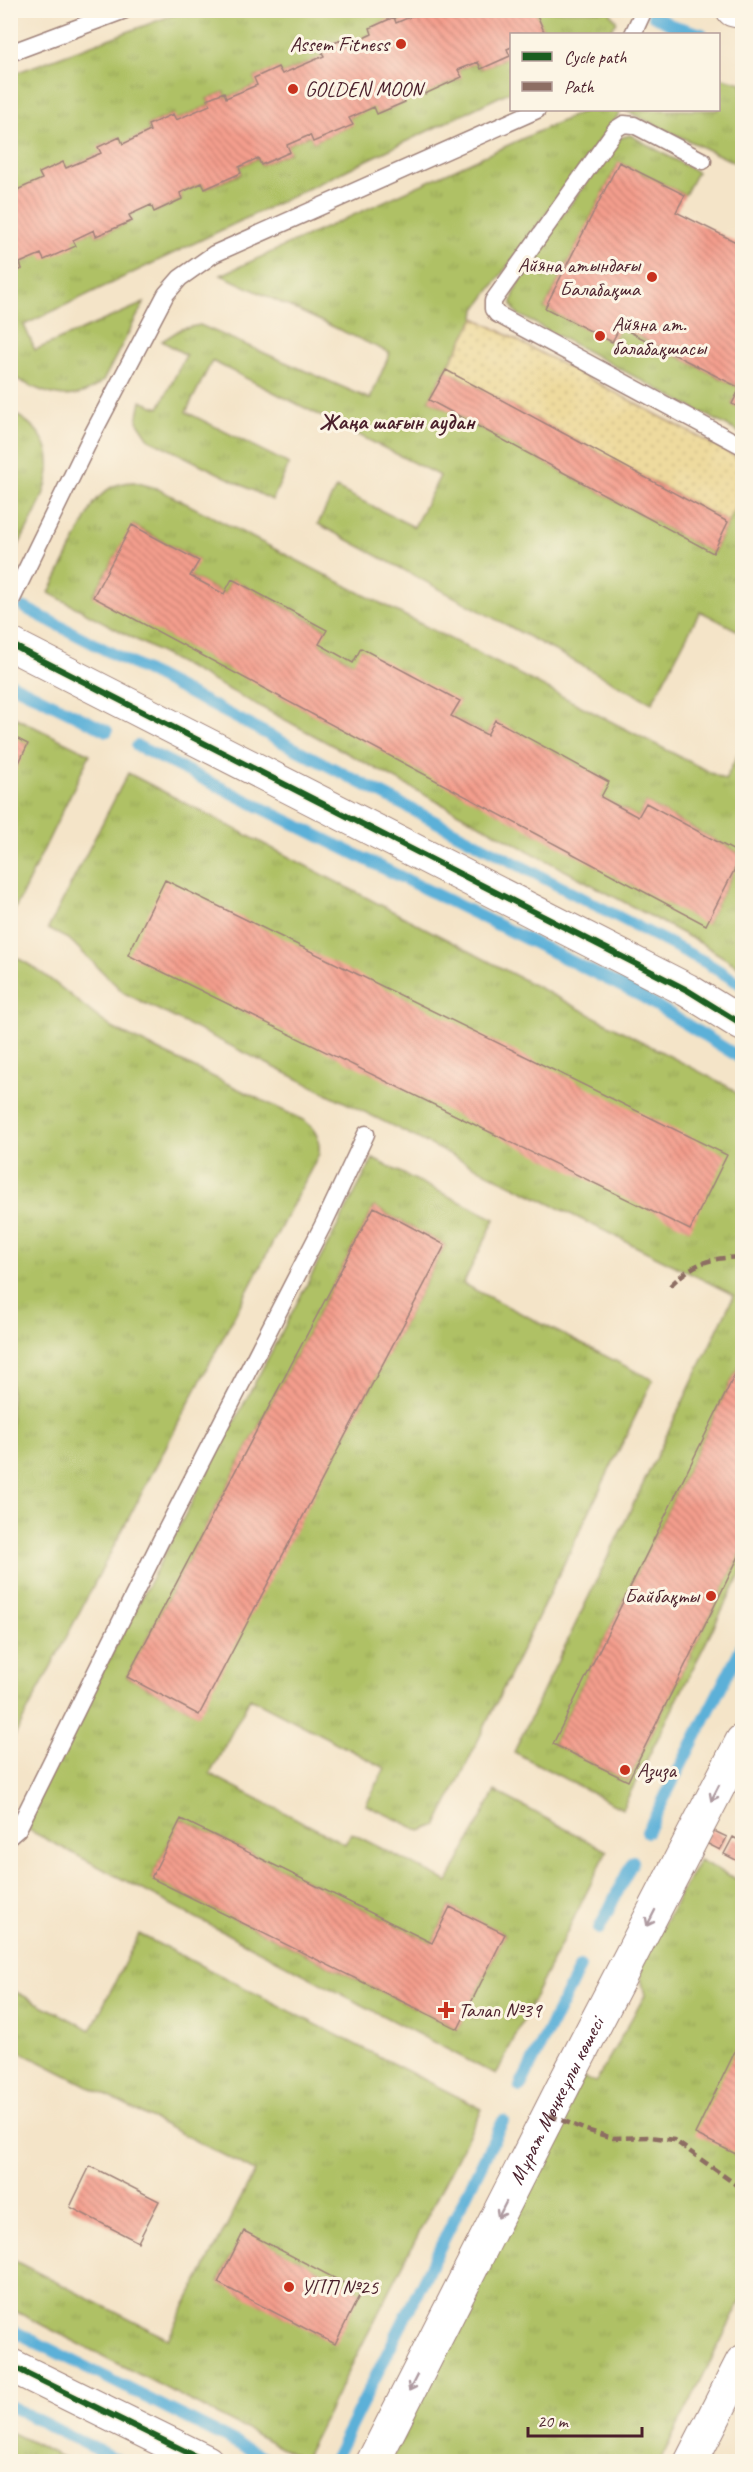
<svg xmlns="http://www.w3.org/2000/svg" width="753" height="2472" viewBox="0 0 753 2472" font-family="Caveat,sans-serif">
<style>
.grass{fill:url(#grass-tufts);stroke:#7c7048;stroke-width:1.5;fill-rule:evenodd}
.sand{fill:url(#sand-dots);stroke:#9c7c64;stroke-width:1.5}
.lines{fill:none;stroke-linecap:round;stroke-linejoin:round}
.stream{stroke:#5cb0d8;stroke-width:12}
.building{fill:url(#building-back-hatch)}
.service-casing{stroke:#9f827a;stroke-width:19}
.minor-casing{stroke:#9f827a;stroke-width:35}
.tertiary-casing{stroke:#9f827a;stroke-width:35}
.secondary-casing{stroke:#9f827a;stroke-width:35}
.service{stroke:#fff;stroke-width:16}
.minor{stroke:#fff;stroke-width:33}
.tertiary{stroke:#fff;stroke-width:33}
.secondary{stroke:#fff;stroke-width:33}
.quiet{stroke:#8d6e63;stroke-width:4.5;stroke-dasharray:9 4.5;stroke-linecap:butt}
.cycleway-casing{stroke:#fcf5e5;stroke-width:10}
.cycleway{stroke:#1b5e20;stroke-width:6}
.oneway{stroke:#ae9aa0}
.poi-dot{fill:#c8321e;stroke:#fcf5e5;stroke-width:2}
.labels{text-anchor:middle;stroke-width:6;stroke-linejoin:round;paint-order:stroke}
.poi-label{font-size:21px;fill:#4a1f2b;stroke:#fcf5e5;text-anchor:start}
.street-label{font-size:21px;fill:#4a1f2b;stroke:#fcf5e5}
.neighbourhood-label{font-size:22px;font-weight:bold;fill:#4a1f2b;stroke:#fcf5e5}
</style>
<defs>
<pattern id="grass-tufts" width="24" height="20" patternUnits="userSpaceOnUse" patternTransform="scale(1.5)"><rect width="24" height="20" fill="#afc165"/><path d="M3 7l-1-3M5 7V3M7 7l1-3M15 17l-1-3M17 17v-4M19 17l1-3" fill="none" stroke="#98a558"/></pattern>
<pattern id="sand-dots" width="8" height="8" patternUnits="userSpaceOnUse" patternTransform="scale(1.5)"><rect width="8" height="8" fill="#eeda9e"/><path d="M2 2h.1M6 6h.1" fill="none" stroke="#cebb88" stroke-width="1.8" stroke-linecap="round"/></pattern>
<pattern id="building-back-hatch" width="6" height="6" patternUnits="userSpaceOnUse" patternTransform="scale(1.5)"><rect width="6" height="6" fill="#f49e8d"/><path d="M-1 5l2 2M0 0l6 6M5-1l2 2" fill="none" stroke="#c88073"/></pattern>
</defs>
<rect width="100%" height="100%" fill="#fcf5e5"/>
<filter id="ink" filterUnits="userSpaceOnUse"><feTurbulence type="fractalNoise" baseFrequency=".0167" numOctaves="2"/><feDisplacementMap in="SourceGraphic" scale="12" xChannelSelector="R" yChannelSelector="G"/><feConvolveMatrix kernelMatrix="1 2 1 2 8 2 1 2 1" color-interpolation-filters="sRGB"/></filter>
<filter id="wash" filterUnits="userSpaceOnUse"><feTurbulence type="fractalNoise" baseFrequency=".008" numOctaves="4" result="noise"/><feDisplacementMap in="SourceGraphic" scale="24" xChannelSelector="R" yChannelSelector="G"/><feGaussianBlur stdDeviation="1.35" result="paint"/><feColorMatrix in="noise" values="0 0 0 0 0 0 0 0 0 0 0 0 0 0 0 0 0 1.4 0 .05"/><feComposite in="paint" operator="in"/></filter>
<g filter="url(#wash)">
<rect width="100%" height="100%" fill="#f4e4c8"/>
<path class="grass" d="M184 11H426L396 23 393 18 370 28 372 34 344 47 341 40 321 50 324 56 282 74 278 68 254 78 257 85 226 98 224 92 207 99 210 105 176 120 173 114 148 125 150 131 123 144 119 137 99 147 101 153 66 168 63 163 40 173 42 179 11 193 10 75Z
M535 11H609L617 22 608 34H545Z
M511 47V91L24 325 35 350 144 303 103 381C71 408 44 393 11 376L10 274 22 269 20 263 94 230 97 236 132 221 129 215 151 205 155 212 182 199 180 193 202 183 205 189 241 174 239 167 258 158 261 165 290 152 287 145 310 135 313 142 352 125 349 118 374 107 378 114 405 102 402 95 422 87 425 93 461 78 458 70 478 62 481 69 510 56 507 49Z
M719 77 742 83V166L624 110H718Z
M586 110H622L476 309 475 318 429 400 713 553 742 493V633L700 611 652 703 318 524 336 488 414 527 440 476 212 361 186 412 289 464 272 500 149 439 137 421 141 401 159 408 186 355 162 341 181 329 200 325 370 399 390 353 221 275Z
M630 135 697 172 685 195 619 162 545 308 612 342 620 327 740 388 732 404 742 409V434L519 315C516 312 513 309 512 304 511 277 600 166 620 138Z
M11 412C83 448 36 509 11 560Z
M134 482 156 488 725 780 742 746V855L646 803 638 817 601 797 608 781 495 721 487 735 451 716 459 701 353 663 319 644 326 629 232 579 224 594 190 576 198 560 133 525 93 596 706 924 742 856V969L704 945 49 593 94 503C107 488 114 483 134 482Z
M10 715 90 754 13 913 10 911Z
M128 773 731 1088 742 1100V1228L739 1235 742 1236V1360L553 1744 628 1781 742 1550V1571L622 1809 514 1752 734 1295 124 993 70 940 48 929Z
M11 955C50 973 78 1005 114 1029L305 1121C317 1131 320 1139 319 1154L11 1743Z
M373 1159 495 1219 463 1284 653 1380 437 1825 421 1831 366 1805 385 1768 250 1698 210 1774 345 1844 351 1833 448 1882 495 1791 607 1851 496 2075 21 1826ZM374 1207 445 1245 198 1714 127 1677ZM181 1819 432 1943 450 1907 505 1934 458 2029 151 1878Z
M699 1860 742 1882V2299L660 2461 390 2462 583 2077 595 2083 645 1995 639 1970Z
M139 1934 482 2109 304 2459 11 2309V2259L168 2339 255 2171 11 2047 10 1989 91 2030ZM244 2232 361 2292 334 2343 218 2282Z
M10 2432H11L70 2461H11Z"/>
<path class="sand" d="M475 318 742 460V493L728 522 446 370Z"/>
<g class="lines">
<path class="stream" d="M653 15 671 25 702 34
M25 608 705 962 742 985
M10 683 107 731
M137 746 641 996 742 1059
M647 1832 742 1646
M599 1929 633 1861
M520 2087 580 1967
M10 2329 274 2462
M10 2406 122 2462
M333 2462 503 2121
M739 2462 742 2455"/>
</g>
<g id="blocks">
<path class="building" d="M426 10H535L545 34H512V47L507 49 510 56 481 69 478 62 458 70 462 77 425 94 422 87 402 95 405 102 377 114 374 107 349 118 353 125 313 142 310 135 287 145 290 152 261 165 258 158 239 167 241 173 205 189 202 183 180 193 182 199 154 212 151 205 129 215 132 221 96 236 94 230 73 240 76 246 44 260 41 254 20 263 22 269 10 274V193L42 179 39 173 63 162 66 168 101 153 98 147 120 137 123 144 150 131 148 125 173 114 176 120 210 105 207 99 224 92 226 98 257 85 254 78 278 67 282 74 324 56 320 49 341 40 344 47 372 34 370 28 394 17 396 23Z
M619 162 685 195 676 212 742 245V409L732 404 740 388 620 327 612 342 545 308Z
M446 370 728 522 713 553 429 400Z
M132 525 199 561 190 576 224 594 232 579 327 630 319 644 353 663 361 648 460 701 451 716 487 735 495 720 609 782 601 797 638 817 646 803 742 855 706 925 93 597Z
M10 735 28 744 12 777 10 776Z
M165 880 727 1155 690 1230 128 955Z
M374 1207 445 1245 199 1715 127 1677Z
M742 1360V1550L628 1781 553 1744Z
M181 1819 432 1943 450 1907 505 1934 458 2029 151 1878Z
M710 1829 727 1837 720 1850 704 1842Z
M733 1837 742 1842V1863L724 1854Z
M742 2037V2157L695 2134Z
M90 2166 159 2201 138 2242 70 2207Z
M244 2231 361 2292 335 2344 218 2283Z"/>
</g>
</g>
<g filter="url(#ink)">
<use href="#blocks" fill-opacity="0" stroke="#9f827a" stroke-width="1.5"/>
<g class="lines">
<g class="service-casing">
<path id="service" d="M633 34 644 10
M10 53 125 10
M703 161 634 125 624 124 616 129 493 301V309L497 314 742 446
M10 603 91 437 166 294 180 278 214 254 537 110
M10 1836 18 1829 161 1540 324 1223 366 1134"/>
</g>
<g class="minor-casing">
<path id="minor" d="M10 2365 207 2462"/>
</g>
<g class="tertiary-casing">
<path id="tertiary" d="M733 10 742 12
M10 644 687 990 742 1024"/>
</g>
<g class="secondary-casing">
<g id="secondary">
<path id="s1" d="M373 2462 571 2071 742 1741"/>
<path d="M691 2462 742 2362"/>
</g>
</g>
<use href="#service" class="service"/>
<use href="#minor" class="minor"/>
<use href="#tertiary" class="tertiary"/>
<use href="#secondary" class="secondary"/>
<path class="quiet" d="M670 1286C694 1262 709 1258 742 1257
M549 2115 586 2130 613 2138 650 2137 674 2140 742 2189"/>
<g class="cycleway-casing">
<path id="cycleway" d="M10 644 687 990 742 1024
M10 2365 207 2462"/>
</g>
<use href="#cycleway" class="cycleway"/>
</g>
<defs><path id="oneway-shaft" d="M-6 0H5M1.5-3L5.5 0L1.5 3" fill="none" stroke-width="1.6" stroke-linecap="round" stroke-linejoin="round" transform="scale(1.5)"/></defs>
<g class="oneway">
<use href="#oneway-shaft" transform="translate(715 1793) rotate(117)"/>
<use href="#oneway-shaft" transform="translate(651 1918) rotate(117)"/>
<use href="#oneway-shaft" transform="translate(502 2210) rotate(117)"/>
<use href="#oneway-shaft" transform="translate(413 2383) rotate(117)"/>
</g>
</g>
<g class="poi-dot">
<circle cx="401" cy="44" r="6"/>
<circle cx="293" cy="89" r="6"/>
<circle cx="652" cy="277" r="6"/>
<circle cx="600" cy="336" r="6"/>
<circle cx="711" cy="1596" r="6"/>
<circle cx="625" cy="1770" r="6"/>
<path d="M443 2001h6v6h6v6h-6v6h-6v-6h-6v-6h6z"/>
<circle cx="289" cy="2287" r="6"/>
</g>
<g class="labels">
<g class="poi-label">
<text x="389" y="51" text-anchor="end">Assem Fitness</text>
<text x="305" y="96">GOLDEN MOON</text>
<text x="640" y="272" text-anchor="end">Айяна атындағы<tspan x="640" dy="24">Балабақша</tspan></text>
<text x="612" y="331">Айяна ат.<tspan x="612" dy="24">балабақшасы</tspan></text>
<text x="699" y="1603" text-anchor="end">Байбақты</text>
<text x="637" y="1777">Азиза</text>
<text x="458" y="2017">Талап №39</text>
<text x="301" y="2294">УПП №25</text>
</g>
<g class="street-label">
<text dy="7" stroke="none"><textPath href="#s1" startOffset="405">Мұрат Мөңкеұлы көшесі</textPath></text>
</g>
<g class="neighbourhood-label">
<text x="397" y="429">Жаңа шағын аудан</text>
</g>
</g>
<rect width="753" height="2472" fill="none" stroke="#fcf5e5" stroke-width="36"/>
<rect x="510" y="33" width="210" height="78" fill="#fcf5e5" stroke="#b59f9b" stroke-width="1.5"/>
<rect x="522" y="52" width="30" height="9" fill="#1b5e20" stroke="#b59f9b" stroke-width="1.5"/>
<text x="564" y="63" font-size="18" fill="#4a1f2b">Cycle path</text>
<rect x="522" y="82" width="30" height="9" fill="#8d6e63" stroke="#b59f9b" stroke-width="1.5"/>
<text x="564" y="93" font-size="18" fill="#4a1f2b">Path</text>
<path d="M528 2427v9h114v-9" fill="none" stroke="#4a1f2b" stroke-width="3"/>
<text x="537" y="2427" font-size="18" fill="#4a1f2b" stroke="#fcf5e5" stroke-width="4.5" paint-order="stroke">20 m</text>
</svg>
